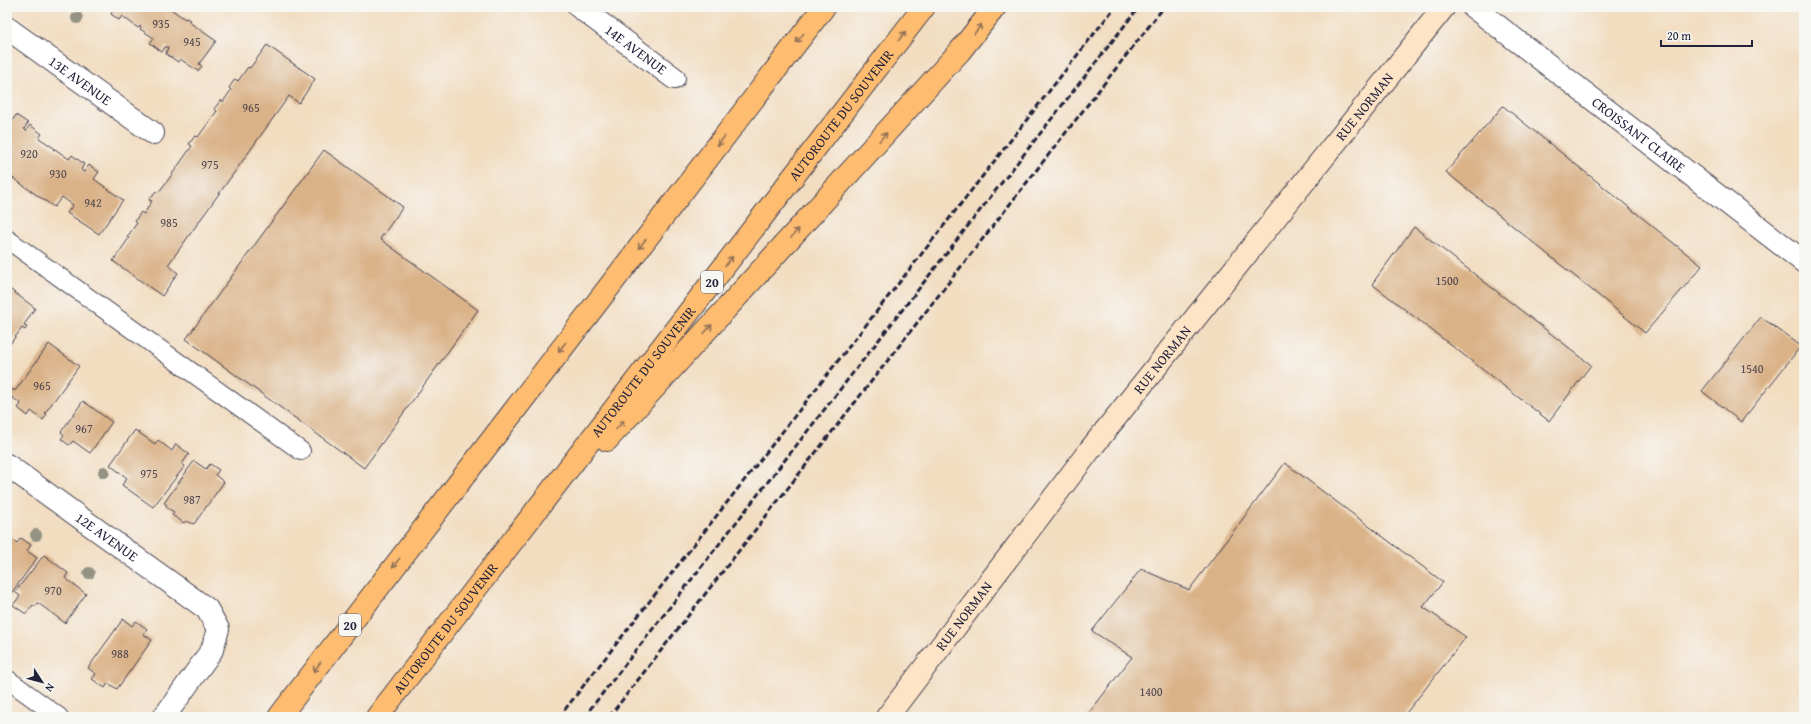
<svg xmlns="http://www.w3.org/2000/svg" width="1811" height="724" viewBox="0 0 1811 724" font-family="'Gentium Book Plus',serif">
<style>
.building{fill:#dab288}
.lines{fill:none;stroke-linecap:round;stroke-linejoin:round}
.lane-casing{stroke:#413e4f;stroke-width:20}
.street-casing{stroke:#413e4f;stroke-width:24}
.secondary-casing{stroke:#413e4f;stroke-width:24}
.highway-casing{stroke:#413e4f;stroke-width:24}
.lane{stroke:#fff;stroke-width:18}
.street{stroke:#fff;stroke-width:22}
.secondary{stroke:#fee4c6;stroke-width:22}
.highway{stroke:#fdbc70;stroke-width:22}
.rail{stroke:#22223b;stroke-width:3;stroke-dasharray:6 3;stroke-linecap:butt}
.tree{fill:#939283}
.oneway{stroke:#906f56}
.labels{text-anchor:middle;stroke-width:3;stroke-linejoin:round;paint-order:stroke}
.number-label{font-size:12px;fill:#50464e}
.shield{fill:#f6f6f2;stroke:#626272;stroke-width:1}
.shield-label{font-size:13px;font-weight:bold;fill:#22223b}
.street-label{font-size:14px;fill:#22223b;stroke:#f6f6f2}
</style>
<rect width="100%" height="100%" fill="#f6f6f2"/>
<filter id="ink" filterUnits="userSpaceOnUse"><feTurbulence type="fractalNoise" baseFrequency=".025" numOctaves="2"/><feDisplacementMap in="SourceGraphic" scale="8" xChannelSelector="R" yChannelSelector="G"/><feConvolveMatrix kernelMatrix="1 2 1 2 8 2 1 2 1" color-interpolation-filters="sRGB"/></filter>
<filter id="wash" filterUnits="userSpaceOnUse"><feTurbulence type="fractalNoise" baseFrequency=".012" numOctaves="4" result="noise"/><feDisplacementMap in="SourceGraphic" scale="16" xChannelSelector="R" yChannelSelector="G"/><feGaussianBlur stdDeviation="0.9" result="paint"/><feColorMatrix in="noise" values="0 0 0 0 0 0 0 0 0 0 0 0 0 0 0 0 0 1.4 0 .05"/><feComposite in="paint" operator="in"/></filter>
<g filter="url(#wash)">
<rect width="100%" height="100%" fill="#f2ddc1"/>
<g id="blocks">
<path class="building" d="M112 7H168L185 19 186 18 190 20 189 22 216 41 199 64 202 66 198 71 180 59 178 62 166 54 168 47H165L162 52 150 43 154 38 140 29 141 27 140 26 138 28 122 16 119 20 111 14 113 10Z
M267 45 315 79 299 103 289 96 168 265 178 273 162 296 113 261 129 238 127 237 137 223 135 221 141 212 144 214 152 201 149 200 156 191 158 193 168 180 192 146 189 144 195 136 198 137 217 111 214 109 221 100 223 102 231 90 229 88 235 79 238 81 248 67 250 68Z
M1503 106 1702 266 1645 333 1446 172Z
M16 115 28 123 24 129 26 131 30 125 42 134 39 138 54 148 53 150 55 149 69 159 72 155 84 164 81 170 84 172 89 165 99 172 94 179 123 200 99 234 67 213 73 205 62 197 54 207 7 174V117L12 121Z
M324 150 403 207 380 239 478 310 364 468 186 339Z
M1414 227 1591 365 1549 421 1372 284Z
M7 287 35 308 24 325 27 327 25 330 22 328 7 348Z
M1761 317 1801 346 1741 422 1702 391Z
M49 344 79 366 45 413 47 414 43 420 31 411 28 416 18 408 21 404 9 395 13 389 15 391Z
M83 401 112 422 90 453 73 441 69 445 61 439 64 435 61 432Z
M135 430 155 444 158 440 172 451 176 444 189 454 182 464 185 466 153 507 122 485 127 478 110 465Z
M194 461 206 469 210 464 219 470 215 475 224 482 194 524 186 521 184 523 172 515 174 512 166 507 167 505 164 503Z
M1285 463 1443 582 1423 607 1466 637 1403 717H1086L1132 657 1092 631 1141 569 1189 590Z
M9 537 17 543 21 538 31 545 27 551 37 558 7 599V540Z
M44 555 68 573 65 578 86 594 65 623 38 603 35 607 33 605 26 614 13 605 20 596 15 592Z
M123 619 132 626 136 621 147 629 143 634 152 640 117 689 108 683 105 688 92 679 96 674 88 668Z"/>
</g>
</g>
<g filter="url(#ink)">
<use href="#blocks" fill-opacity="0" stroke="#413e4f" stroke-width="1"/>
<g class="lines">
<g class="lane-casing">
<path id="lane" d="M7 239 301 451
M7 679 59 717"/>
</g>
<g class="street-casing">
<g id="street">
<path id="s1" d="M579 7 674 78"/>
<path id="s2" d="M1473 7 1804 262"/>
<path id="s3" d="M7 28 153 133"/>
<path id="s4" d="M7 465 207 609 218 629 212 650 164 717"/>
</g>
</g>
<g class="secondary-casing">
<g id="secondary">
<path id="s5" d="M887 717 1089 451 1444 7"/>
</g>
</g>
<g class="highway-casing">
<g id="highway">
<path d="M607 440 960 51 995 7"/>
<path d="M279 717 824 7"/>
<path id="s6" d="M377 717 924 7"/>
</g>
</g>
<use href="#lane" class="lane"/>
<use href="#street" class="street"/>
<use href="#secondary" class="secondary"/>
<use href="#highway" class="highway"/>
<path class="rail" d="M559 717 1115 7
M584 717 1139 7
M609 717 1164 7"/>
</g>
<g class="tree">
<circle cx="77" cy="18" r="6"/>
<circle cx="104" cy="472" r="6"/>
<circle cx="36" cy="535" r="6"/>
<circle cx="89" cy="573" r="6"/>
</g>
<defs><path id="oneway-shaft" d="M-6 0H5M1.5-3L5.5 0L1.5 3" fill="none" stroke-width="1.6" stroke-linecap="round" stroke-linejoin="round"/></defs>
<g class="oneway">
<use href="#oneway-shaft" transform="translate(978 29) rotate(-52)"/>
<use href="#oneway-shaft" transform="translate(902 36) rotate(-52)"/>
<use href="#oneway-shaft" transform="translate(800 38) rotate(128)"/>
<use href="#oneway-shaft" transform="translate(883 137) rotate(-48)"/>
<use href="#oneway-shaft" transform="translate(721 141) rotate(128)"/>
<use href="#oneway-shaft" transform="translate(795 233) rotate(-48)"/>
<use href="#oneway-shaft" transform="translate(642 244) rotate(128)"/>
<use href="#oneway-shaft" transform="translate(729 261) rotate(-52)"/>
<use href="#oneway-shaft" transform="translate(708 329) rotate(-48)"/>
<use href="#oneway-shaft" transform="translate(562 347) rotate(128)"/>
<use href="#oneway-shaft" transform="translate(620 425) rotate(-48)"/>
<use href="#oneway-shaft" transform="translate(396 563) rotate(127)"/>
<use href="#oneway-shaft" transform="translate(317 667) rotate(127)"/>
</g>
</g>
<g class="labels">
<g class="number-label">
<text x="161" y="28">935</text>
<text x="192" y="46">945</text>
<text x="251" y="112">965</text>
<text x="29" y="158">920</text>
<text x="210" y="169">975</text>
<text x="58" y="178">930</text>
<text x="93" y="207">942</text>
<text x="169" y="227">985</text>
<text x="1447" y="285">1500</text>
<text x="1752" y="373">1540</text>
<text x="42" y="390">965</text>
<text x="84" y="433">967</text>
<text x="149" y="478">975</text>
<text x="192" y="504">987</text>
<text x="53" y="595">970</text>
<text x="120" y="658">988</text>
<text x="1151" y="696">1400</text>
</g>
<g class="shield">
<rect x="701" y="271" width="22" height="22" rx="3"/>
<rect x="339" y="614" width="22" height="22" rx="3"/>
</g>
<g class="shield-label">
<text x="712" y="287">20</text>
<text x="350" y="630">20</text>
</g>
<g class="street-label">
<text dy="5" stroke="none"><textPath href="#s1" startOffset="71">14E AVENUE</textPath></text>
<text dy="5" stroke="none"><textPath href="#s3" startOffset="90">13E AVENUE</textPath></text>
<text dy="5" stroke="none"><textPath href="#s5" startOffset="775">RUE NORMAN</textPath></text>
<text dy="5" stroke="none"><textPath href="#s6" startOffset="760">AUTOROUTE DU SOUVENIR</textPath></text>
<text dy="5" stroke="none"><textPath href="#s2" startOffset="209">CROISSANT CLAIRE</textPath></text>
<text dy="5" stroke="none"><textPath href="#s5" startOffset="451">RUE NORMAN</textPath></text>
<text dy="5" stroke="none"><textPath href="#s6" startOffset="436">AUTOROUTE DU SOUVENIR</textPath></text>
<text dy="5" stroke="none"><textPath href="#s4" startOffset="123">12E AVENUE</textPath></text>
<text dy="5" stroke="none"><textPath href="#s5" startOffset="127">RUE NORMAN</textPath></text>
<text dy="5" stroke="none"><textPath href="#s6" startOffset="112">AUTOROUTE DU SOUVENIR</textPath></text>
</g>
</g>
<rect width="1811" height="724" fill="none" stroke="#f6f6f2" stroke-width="24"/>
<g transform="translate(42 682) rotate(126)" stroke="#f6f6f2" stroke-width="3" paint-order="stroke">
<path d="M0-3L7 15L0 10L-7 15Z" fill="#22223b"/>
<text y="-6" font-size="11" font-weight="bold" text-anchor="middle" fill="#22223b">N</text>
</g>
<path d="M1661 40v6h91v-6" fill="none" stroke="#22223b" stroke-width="2"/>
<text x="1667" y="40" font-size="12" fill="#22223b" stroke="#f6f6f2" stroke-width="3" paint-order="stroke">20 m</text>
</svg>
